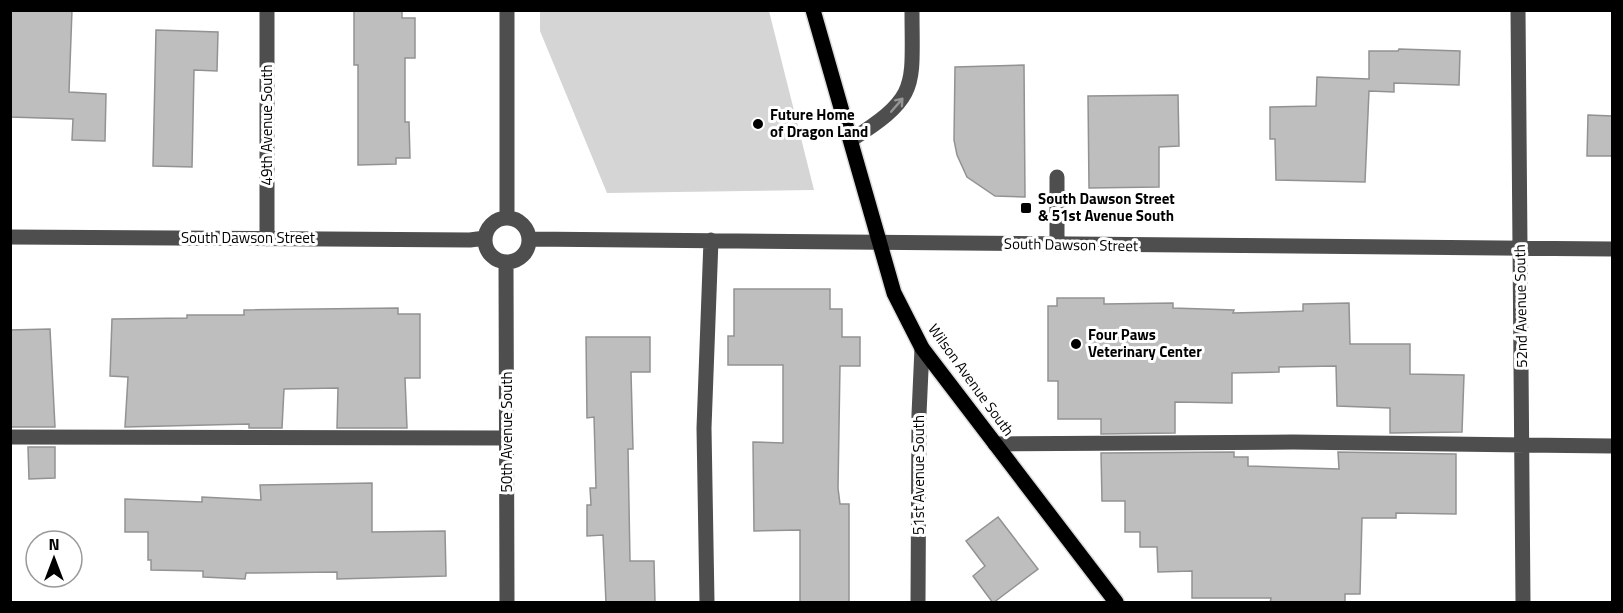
<svg xmlns="http://www.w3.org/2000/svg" width="1623" height="613" viewBox="0 0 1623 613" font-family="'Titillium Web',sans-serif">
<style>
.green{fill:#d5d5d5}
.building{fill:#bebebe;stroke:#929292;stroke-width:1.5}
.lines{fill:none;stroke-linecap:round;stroke-linejoin:round}
.major-casing{stroke:#dbdbdb;stroke-width:18}
.minor{stroke:#4e4e4e;stroke-width:15}
.major{stroke:#000;stroke-width:15}
.oneway{stroke:#959595}
.poi-dot{fill:#000;stroke:#fff;stroke-width:2}
.labels{text-anchor:middle;stroke-width:6;stroke-linejoin:round;paint-order:stroke}
.poi-label{font-size:15px;font-weight:bold;fill:#000;stroke:#fff;text-anchor:start}
.street-label{font-size:15px;fill:#000;stroke:#fff}
</style>
<rect width="100%" height="100%" fill="#fff"/>
<path class="green" d="M540 11H769L814 190 607 193 540 31Z"/>
<path class="building" d="M10 10H72L69 92 106 94 105 141 72 140 73 119 10 117Z
M354 10H402V18H415V58H405V122H409L410 158H396V164L358 165V65H354Z
M156 30 218 32 217 71 194 70 192 167 153 166Z
M1399 49 1460 51 1459 85 1394 83V92L1369 91 1365 182 1276 180 1275 139H1270V107L1316 106 1317 77 1369 79V51H1398Z
M1024 65 1025 197 995 196 967 177 957 155 954 140 955 67Z
M1178 95 1179 146 1159 147V187L1089 188 1088 96Z
M1588 115 1612 116V156H1587Z
M734 289H830V309H842V337H860V366H840L838 488 840 504H849V603H800V530L754 531 753 442 783 443V365H728V336H734Z
M1057 298H1104V304L1173 303V308L1234 310 1233 313 1303 311V304L1349 303 1350 344H1410V374L1464 375 1462 432 1390 433V408L1337 406 1336 366 1279 367V372L1232 373V403L1175 402V433L1101 434V419H1058V381H1048V306H1057Z
M398 308V314H420V378H405L407 428H337L338 388 284 389 282 428H249V424L125 427 128 377 110 376 112 319 187 318V315H244V310Z
M50 329 55 427H10V330Z
M586 337H650V372H631L633 449H628L630 561H654L655 603H606L603 535 587 536V505H591L590 488H596L594 417 587 418Z
M28 447H55V478L29 479Z
M1234 452V457H1248V466L1339 469 1338 452 1456 454V514L1396 513V518H1362L1360 594H1345V603H1270L1271 598H1192V571L1158 572 1157 547H1140V532H1125V501H1102L1101 453Z
M372 483V532L445 531 446 576 337 579V572L246 573 245 579 203 577V571L151 570V560H148V532H125V499L202 502V497L261 500 260 485Z
M998 517 1038 569 993 603 973 576 985 566 966 541Z"/>
<g class="lines">
<g class="major-casing">
<path id="major" d="M813 10 894 293 922 348 1116 602"/>
</g>
<path class="minor" d="M267 10V239
M1518 10 1523 602
M851 140C920 96 912 88 912 10
M1057 177V245
M507 217V10
M485 240a22 22 0 1 1 44 0a22 22 0 1 1-44 0Z
M10 237 470 240 485 238
M529 239 1612 249
M506 262 507 602
M10 437 506 438
M995 444 1293 442 1612 446
M707 602 704 428 711 240
M918 602 919 414 922 348"/>
<use href="#major" class="major"/>
</g>
<defs><path id="oneway-shaft" d="M-6 0H5M1.5-3L5.5 0L1.5 3" fill="none" stroke-width="1.6" stroke-linecap="round" stroke-linejoin="round" transform="scale(1.5)"/></defs>
<use class="oneway" href="#oneway-shaft" transform="translate(897 105) rotate(-49)"/>
<g class="poi-dot">
<circle cx="758" cy="124" r="6"/>
<rect x="1020" y="202" width="12" height="12" rx="3"/>
<circle cx="1076" cy="344" r="6"/>
</g>
<g class="labels">
<g class="poi-label">
<text x="770" y="120">Future Home<tspan x="770" dy="17">of Dragon Land</tspan></text>
<text x="1038" y="204">South Dawson Street<tspan x="1038" dy="17">&amp; 51st Avenue South</tspan></text>
<text x="1088" y="340">Four Paws<tspan x="1088" dy="17">Veterinary Center</tspan></text>
</g>
<g class="street-label">
<text transform="translate(267 125) rotate(-90)" y="5">49th Avenue South</text>
<text x="248" y="243">South Dawson Street</text>
<text transform="translate(1071 245) rotate(1)" y="5">South Dawson Street</text>
<text transform="translate(1521 306) rotate(-91)" y="5">52nd Avenue South</text>
<text transform="translate(971 380) rotate(54)" y="5">Wilson Avenue South</text>
<text transform="translate(507 432) rotate(-90)" y="5">50th Avenue South</text>
<text transform="translate(919 475) rotate(-90)" y="5">51st Avenue South</text>
</g>
</g>
<rect width="1623" height="613" fill="none" stroke="#000000" stroke-width="24"/>
<g transform="translate(54 559)"><circle r="28" fill="#ffffff" stroke="#999999" stroke-width="1.5"/>
<path d="M0-4.5L10 22L0 15L-10 22Z" fill="#000000"/>
<text y="-9" font-size="16" font-weight="bold" text-anchor="middle" fill="#000000">N</text>
</g>
</svg>
